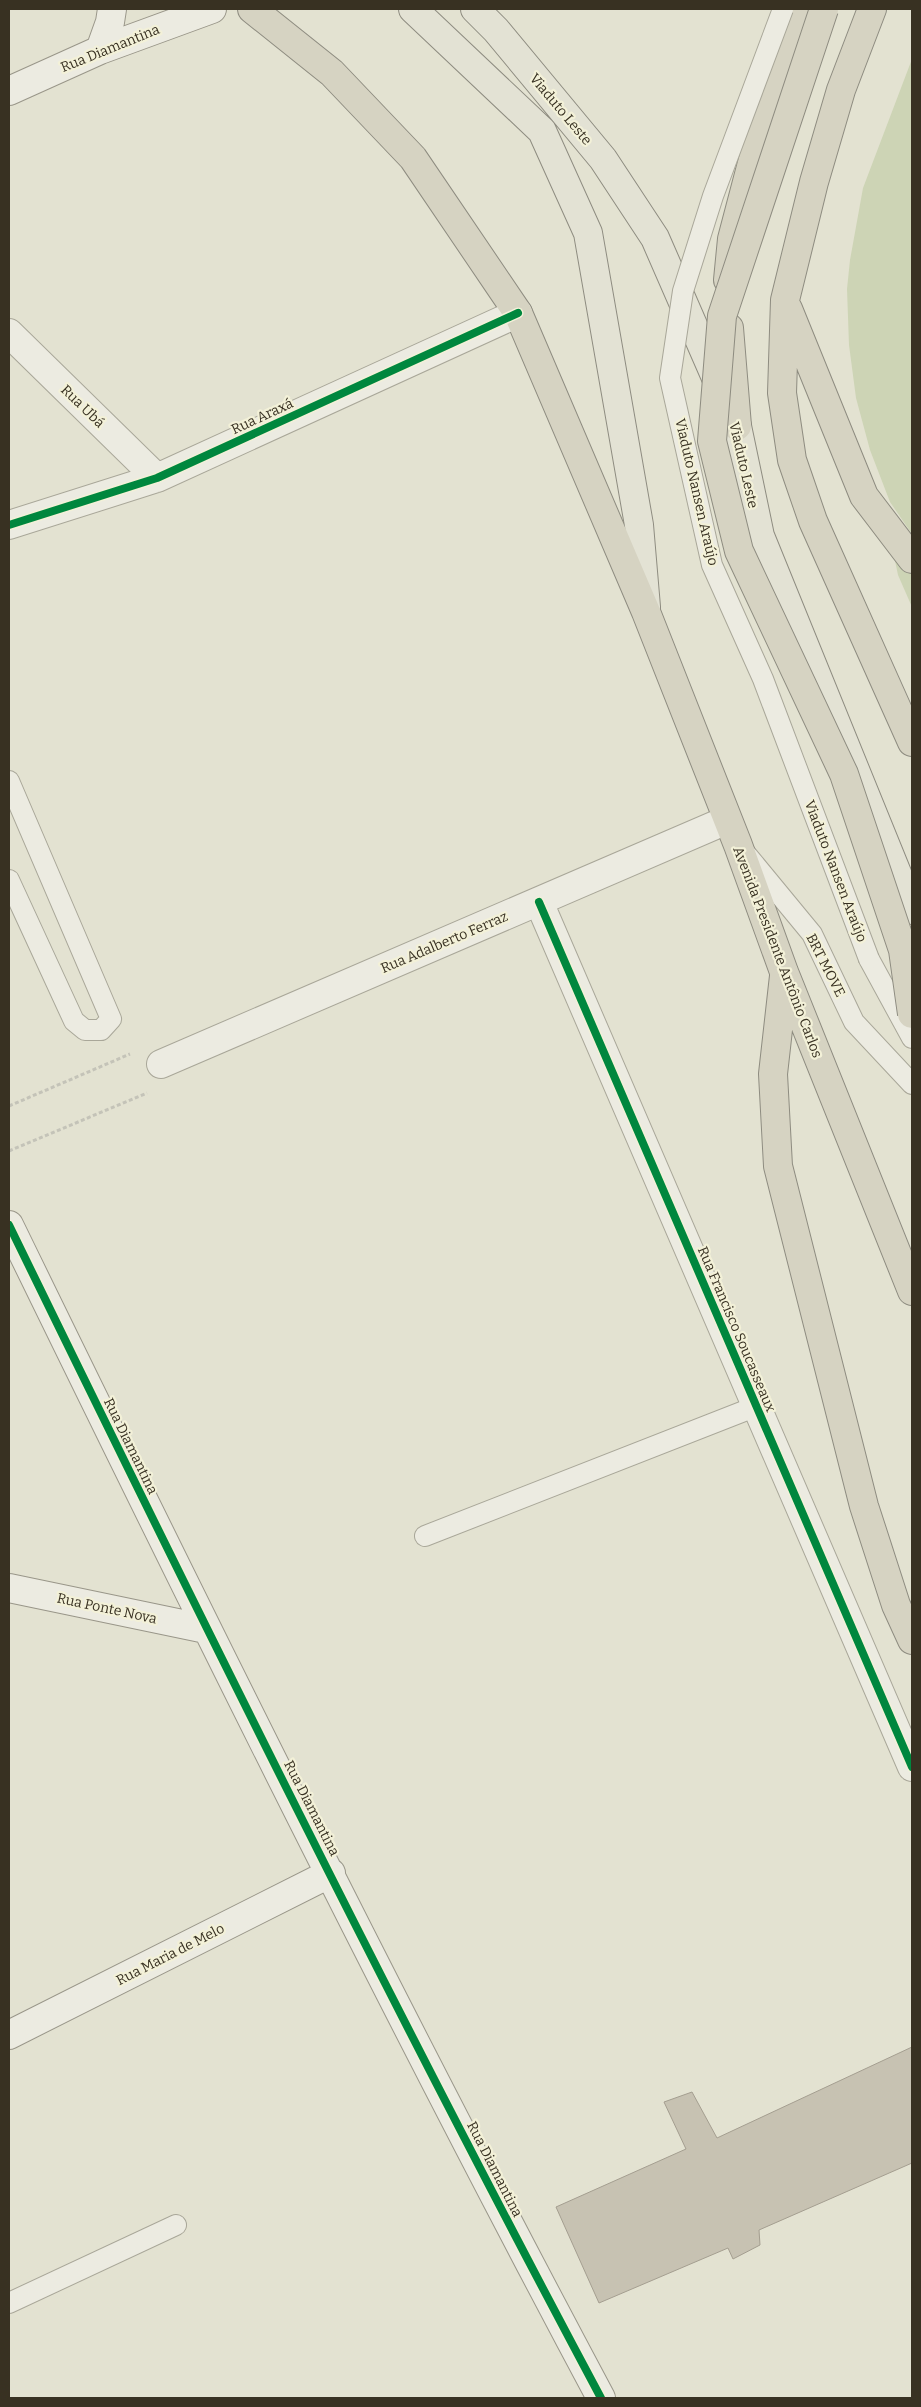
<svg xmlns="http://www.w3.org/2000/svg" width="921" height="2407" viewBox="0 0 921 2407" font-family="Bitter,serif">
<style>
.green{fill:#cdd4b5}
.building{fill:#c7c2b2;stroke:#a49e90}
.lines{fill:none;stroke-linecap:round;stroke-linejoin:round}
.lane-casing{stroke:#a9a799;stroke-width:22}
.street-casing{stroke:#a9a799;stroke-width:30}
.secondary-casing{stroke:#999689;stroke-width:30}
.primary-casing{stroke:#8e8c80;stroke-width:30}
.highway-casing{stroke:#8e8c80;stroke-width:30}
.path{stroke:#c4c3b8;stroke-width:3;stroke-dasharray:4 2.5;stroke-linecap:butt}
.lane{stroke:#ecebe1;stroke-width:20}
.street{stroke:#ecebe1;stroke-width:28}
.secondary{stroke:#ecebe1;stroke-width:28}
.primary{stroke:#e3e2d4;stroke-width:28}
.highway{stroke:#d6d3c2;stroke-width:28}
.lane-bridge-casing{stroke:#a9a799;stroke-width:22;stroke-linecap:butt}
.highway-bridge-casing{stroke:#8e8c80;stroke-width:30;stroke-linecap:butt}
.lane-bridge{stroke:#ecebe1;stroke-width:20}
.highway-bridge{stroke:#d6d3c2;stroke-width:28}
.cycleway-casing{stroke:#f3f1d8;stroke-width:11}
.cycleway{stroke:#00873e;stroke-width:8}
.labels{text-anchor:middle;stroke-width:4.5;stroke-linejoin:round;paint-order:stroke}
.street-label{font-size:14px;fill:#383122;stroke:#f3f1d8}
</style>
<rect width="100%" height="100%" fill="#e3e2d1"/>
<path class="green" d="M912 59V534L890 502 870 450 856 398 849 345 847 289 850 260 863 188Z
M894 556 912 570V607L898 575Z"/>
<path class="building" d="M912 2047V2163L759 2230 760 2245 733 2259 728 2248 599 2303 556 2207 686 2149 664 2102 692 2092 717 2138Z"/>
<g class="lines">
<g class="lane-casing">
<path id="lane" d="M9 781 111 1019 101 1030H85L74 1021 9 880
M746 854 812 934 854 1022 912 1084
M869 959 912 1038
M425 1536 757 1406
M9 2303 176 2225"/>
</g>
<g class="street-casing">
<path id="street" d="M9 333 157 478
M9 525 157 478 518 313
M539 902 912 1767
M161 1064 727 820"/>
</g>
<g class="secondary-casing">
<path id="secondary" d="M100 50 110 22 112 9
M9 91 100 50 212 9
M9 1225C201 1619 395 2012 601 2398
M9 1588 206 1629
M9 2035 331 1873"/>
</g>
<g class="primary-casing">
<path id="primary" d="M413 9 542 131 588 233 639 525 646 607
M475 9 496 30 603 159 655 238 737 426 760 536 912 910"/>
</g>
<g class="highway-casing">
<path id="highway" d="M252 9 332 73 413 158 518 313 646 612 738 845 784 972 912 1291
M872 9 841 90 814 182 785 300 782 393 792 460 813 521 912 742
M728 280 732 239 782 49 796 9
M788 309 864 496 912 559
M729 328 737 426
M784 976 773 1074 778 1166 864 1506 896 1605 912 1640"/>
</g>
<path class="path" d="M9 1106 130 1054
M9 1151 147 1093"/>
<use href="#lane" class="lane"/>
<use href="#street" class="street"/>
<use href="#secondary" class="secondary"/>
<use href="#primary" class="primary"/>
<use href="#highway" class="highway"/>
<g class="lane-bridge-casing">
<path id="lane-bridge" d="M783 9 713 196 683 291 670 378 712 565 763 679 869 959"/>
</g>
<g class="highway-bridge-casing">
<path id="highway-bridge" d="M824 9 722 316 712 441 739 551 844 774 903 950 912 1014"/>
</g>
<use href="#lane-bridge" class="lane-bridge"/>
<use href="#highway-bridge" class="highway-bridge"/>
<g class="cycleway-casing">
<path id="cycleway" d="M9 525 157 478 518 313
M539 902 912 1767
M9 1225C201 1619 395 2012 601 2398"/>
</g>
<use href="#cycleway" class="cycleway"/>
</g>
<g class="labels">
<g class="street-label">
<text transform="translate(110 48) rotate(-22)" y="5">Rua Diamantina</text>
<text transform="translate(561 109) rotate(50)" y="5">Viaduto Leste</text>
<text transform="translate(83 406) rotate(44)" y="5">Rua Ubá</text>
<text transform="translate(262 416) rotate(-25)" y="5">Rua Araxá</text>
<text transform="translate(744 465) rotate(77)" y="5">Viaduto Leste</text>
<text transform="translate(697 492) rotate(77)" y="5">Viaduto Nansen Araújo</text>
<text transform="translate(836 871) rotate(69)" y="5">Viaduto Nansen Araújo</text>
<text transform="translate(444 942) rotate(-23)" y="5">Rua Adalberto Ferraz</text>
<text transform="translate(778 952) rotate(69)" y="5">Avenida Presidente Antônio Carlos</text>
<text transform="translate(826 965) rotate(63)" y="5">BRT MOVE</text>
<text transform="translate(737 1329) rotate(67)" y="5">Rua Francisco Soucasseaux</text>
<text transform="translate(131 1446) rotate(64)" y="5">Rua Diamantina</text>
<text transform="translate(107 1608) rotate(12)" y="5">Rua Ponte Nova</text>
<text transform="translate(312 1808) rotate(63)" y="5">Rua Diamantina</text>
<text transform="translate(170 1954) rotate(-27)" y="5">Rua Maria de Melo</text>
<text transform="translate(495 2169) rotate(63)" y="5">Rua Diamantina</text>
</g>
</g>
<rect width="921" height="2407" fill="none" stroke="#383122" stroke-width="20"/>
</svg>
